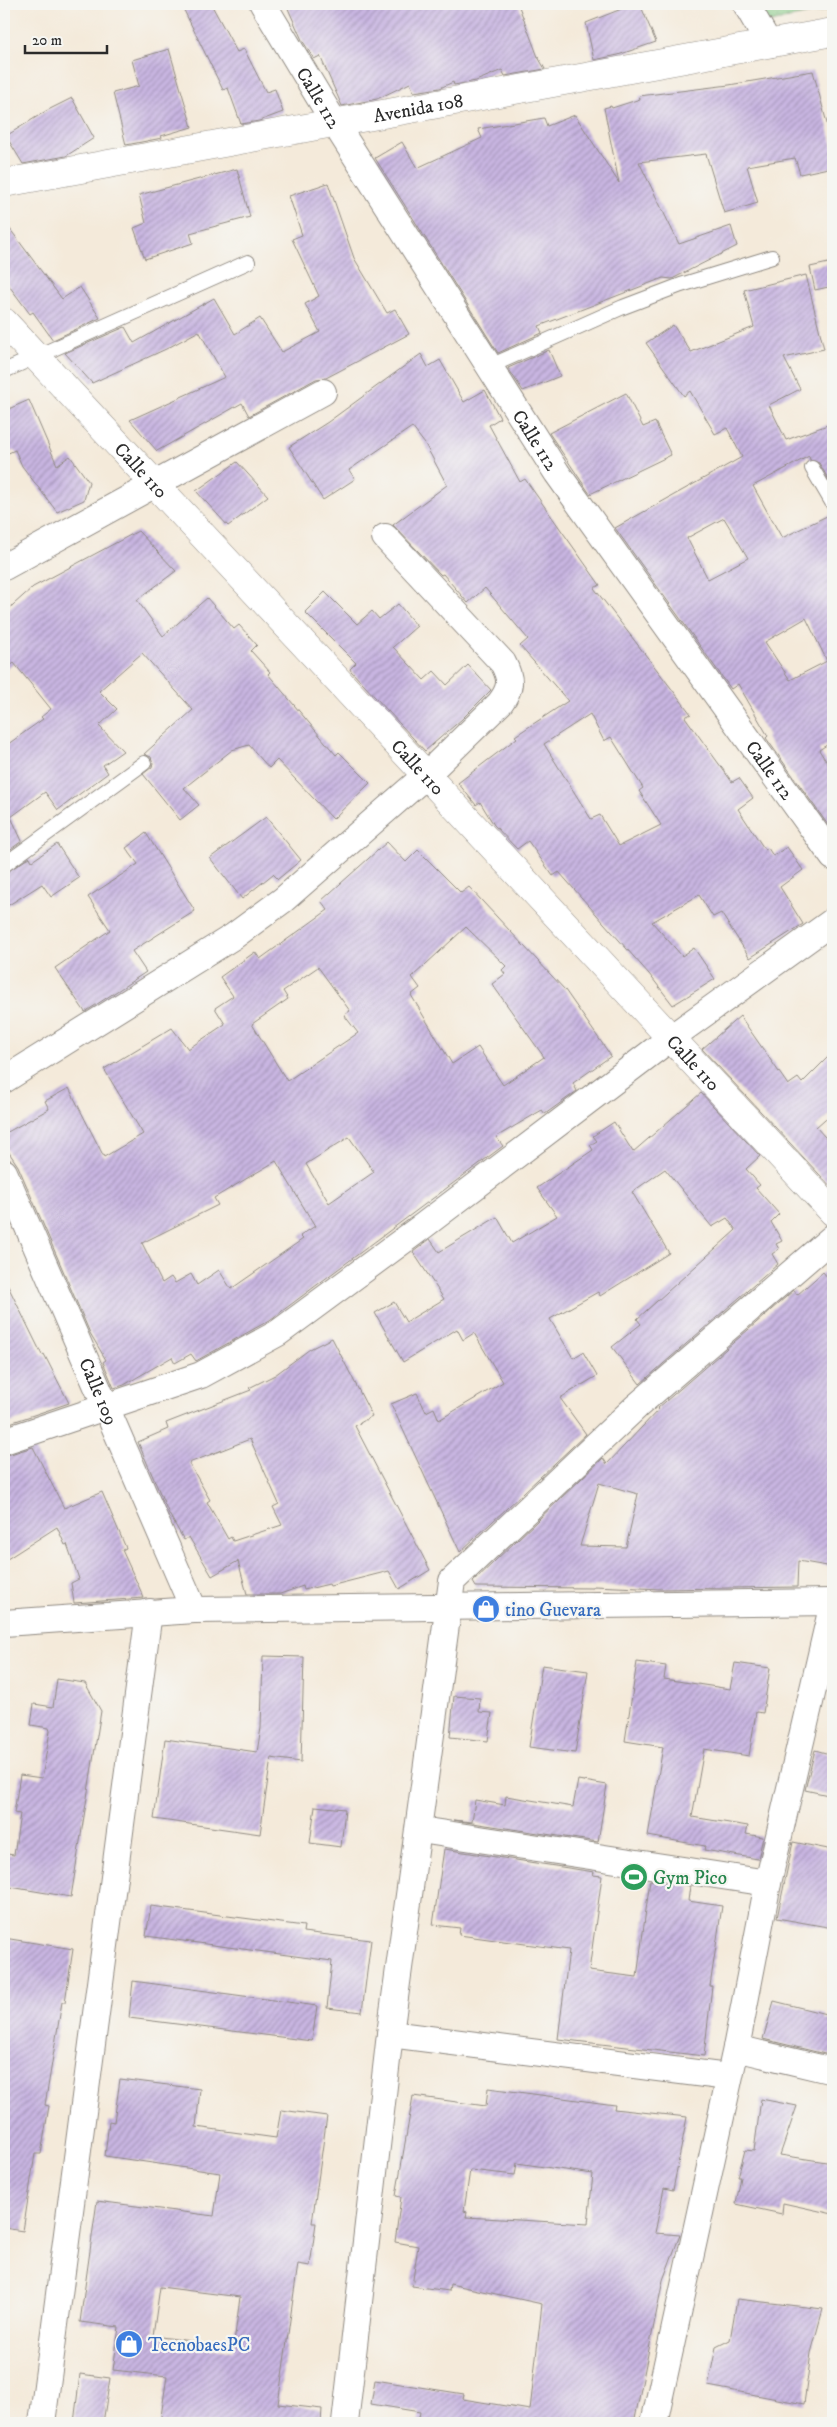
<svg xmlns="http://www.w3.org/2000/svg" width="837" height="2427" viewBox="0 0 837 2427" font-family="'IM FELL DW Pica',serif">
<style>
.grass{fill:url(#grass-dots);stroke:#577956}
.building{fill:url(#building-hatch);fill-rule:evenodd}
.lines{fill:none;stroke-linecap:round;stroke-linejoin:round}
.service-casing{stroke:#908a82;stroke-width:16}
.minor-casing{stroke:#908a82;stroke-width:28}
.tertiary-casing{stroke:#908a82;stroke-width:29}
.service{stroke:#fff;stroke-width:14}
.minor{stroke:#fff;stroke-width:26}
.tertiary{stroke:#fff;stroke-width:28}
.labels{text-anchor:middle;stroke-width:4.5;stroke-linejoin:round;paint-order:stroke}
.street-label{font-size:19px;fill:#2b2b2b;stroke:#f6f6f2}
.shop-label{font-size:19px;fill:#366cbe;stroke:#f6f6f2;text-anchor:start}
.leisure-label{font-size:19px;fill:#27864d;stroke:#f6f6f2;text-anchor:start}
</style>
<defs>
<pattern id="grass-dots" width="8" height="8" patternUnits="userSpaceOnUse" patternTransform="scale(1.25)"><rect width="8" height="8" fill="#83c781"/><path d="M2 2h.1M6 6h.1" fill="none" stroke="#6ba26a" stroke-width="1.8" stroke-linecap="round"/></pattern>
<pattern id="building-hatch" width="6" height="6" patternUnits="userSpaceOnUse" patternTransform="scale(1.25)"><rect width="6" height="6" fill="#c9b6e2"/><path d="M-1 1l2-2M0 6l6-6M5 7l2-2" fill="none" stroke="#a394b7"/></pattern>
</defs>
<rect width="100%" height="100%" fill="#f6f6f2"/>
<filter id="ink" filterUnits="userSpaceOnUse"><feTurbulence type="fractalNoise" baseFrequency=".02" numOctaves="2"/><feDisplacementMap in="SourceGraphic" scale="10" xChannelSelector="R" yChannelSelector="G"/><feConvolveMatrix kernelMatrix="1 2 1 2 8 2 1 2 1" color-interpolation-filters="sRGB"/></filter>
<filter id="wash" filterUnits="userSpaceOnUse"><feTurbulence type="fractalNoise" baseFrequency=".0096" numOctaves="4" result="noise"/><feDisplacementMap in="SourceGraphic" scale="20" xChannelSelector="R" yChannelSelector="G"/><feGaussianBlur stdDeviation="1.12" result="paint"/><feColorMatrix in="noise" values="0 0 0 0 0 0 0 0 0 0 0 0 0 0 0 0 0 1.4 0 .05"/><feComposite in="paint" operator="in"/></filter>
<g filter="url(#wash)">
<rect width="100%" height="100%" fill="#f4eada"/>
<path class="grass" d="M749 4H833V9L761 24Z"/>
<g id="blocks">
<path class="building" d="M181 4H211L237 52 244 49 266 92 275 89 283 112 259 121 241 124 228 88 223 90Z
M286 4H518L538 57 545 69 505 76 502 70 476 81 454 85 453 82 440 88 414 92 410 83 377 99 342 106 320 56 314 59 302 40Z
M634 4H640L656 42 618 55 594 60 586 23Z
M169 49 192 127 161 136 162 138 126 145 113 93 139 86 132 60Z
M813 71 833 146V167L800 174 795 158 747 166 758 203 724 213 706 154 639 162 679 244 731 226 737 246 672 279 663 278 539 326 542 333 498 353 375 158 402 142 417 168 482 138 478 129 544 118 547 126 575 115 619 183 604 108 611 106 612 108 640 99 639 96 729 85Z
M72 98 94 138 66 156 23 164 6 136 46 111Z
M237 169 250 217 190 233 193 243 145 259 134 228 146 223 139 195Z
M328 183 354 258 387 313 395 309 409 334 326 378 316 379 249 416 242 403 157 451 130 420 225 377 199 331 166 349 92 383 65 353 125 327 134 343 214 298 235 334 260 318 282 352 320 332 305 304 319 296 292 239 302 235 289 196Z
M4 221 62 299 80 287 100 318 53 340 33 312 30 314 4 279Z
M833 262V286L815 290 810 267Z
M806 275 824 349 784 358 800 389 769 405 786 440 833 423V487L819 463 810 460 809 456 753 486 782 538 833 513V741L819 750 833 772V832L766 738 768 736 738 684 731 689 615 528 742 457 727 428 715 434 690 391 684 396 646 343 673 325 691 352 754 327 744 290ZM724 518 748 558 708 579 687 538ZM806 618 827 661 790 680 765 642Z
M549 350 560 376 523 391 508 368Z
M421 354 428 367 440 360 464 402 485 390 500 418 489 425 520 482 525 479 600 585 594 588 691 714 685 717 732 782 739 778 753 798 738 809 765 850 768 848 773 856 787 847 803 870 780 887 803 924 750 958 721 913 713 917 699 895 652 922 682 956 694 948 715 979 673 1005 649 974 559 872 553 876 528 841 517 849 494 825 480 802 476 805 458 783 517 738 515 736 568 701 520 646 528 639 485 588 468 603 443 574 441 575 393 525 447 485 425 444 412 427 349 470 355 479 323 500 289 447 328 422ZM590 714 604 741 611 737 643 788 639 791 661 825 619 846 600 815 591 819 544 744Z
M626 393 643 427 655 422 671 455 590 494 549 433Z
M29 400 57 465 70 456 89 482 84 500 57 512 22 466 15 450 4 455V411Z
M237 462 268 496 228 526 196 491Z
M138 531 176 571 137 600 163 636 207 598 234 629 239 625 257 645 251 651 270 672 268 674 336 755 339 752 370 783 333 819 277 760 269 768 249 745 232 750 184 788 199 805 180 820 143 774 152 767 153 763 151 757 144 754 193 710 142 653 99 691 117 709 99 726 123 751 103 765 108 773 58 810 45 792 11 817 22 841 4 854V747L43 719 41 717 51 709 14 663 4 671V613L33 587Z
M325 592 357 624 372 611 379 619 398 604 417 626 393 647 424 680 434 671 447 685 468 665 491 690 462 719 425 751 351 671 350 669 356 663 305 612Z
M266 817 301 860 278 879 273 874 242 899 210 858Z
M146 833 195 911 132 951 146 972 85 1012 55 968 110 930 88 897 138 864 126 848Z
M387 842 406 862 418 850 461 893 469 887 565 990 611 1056 573 1083 577 1091 545 1114 542 1110 496 1137 503 1146 270 1320 196 1361 191 1354 175 1363 172 1357 124 1385 114 1388 103 1362 106 1360 90 1333 18 1166 4 1145V1134L49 1109 45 1101 69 1088 104 1157 143 1134 104 1069 172 1028 188 1049 225 1024 215 1008 233 996 220 977 255 952 260 959 328 910 321 901ZM466 927 506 966 502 970 505 974 492 984 544 1057 503 1085 478 1047 452 1064 411 995 420 988 412 977ZM318 967 350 1011 344 1015 358 1033 287 1081 252 1024 288 999 283 991ZM349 1137 374 1172 329 1203 306 1164ZM276 1161 315 1226 300 1236 303 1239 231 1289 219 1270 197 1285 191 1274 175 1283 171 1277 162 1283 142 1243 218 1205 214 1198Z
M57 844 79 878 51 897 42 884 4 908V874L30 857 32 861Z
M740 1016 788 1085 798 1078 802 1083 833 1052V1112L816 1127 833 1146V1189L702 1049Z
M701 1093 760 1156 746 1169 760 1185 756 1188 779 1214 771 1222 782 1241 776 1244 779 1249 772 1254 778 1264 640 1384 612 1347 641 1324 637 1319 736 1230 727 1218 712 1227 665 1169 632 1192 669 1253 600 1296 598 1292 550 1319 573 1358 583 1352 597 1376 560 1398 586 1434 460 1552 391 1404 417 1393 426 1412 434 1408 439 1420 503 1382 474 1333 463 1340 457 1329 403 1362 375 1313 394 1302 406 1322 444 1299 413 1252 430 1239 439 1252 497 1217 512 1243 557 1216 537 1188 593 1150 590 1145 597 1141 593 1136 614 1122 633 1152Z
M823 1272 833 1284V1567L798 1561 797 1587 661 1589 594 1586 593 1588 476 1587 473 1582 603 1458 607 1464 659 1409 658 1408 794 1290 797 1295ZM599 1483 638 1494 626 1547 580 1546Z
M4 1278 42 1355 44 1354 69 1403 4 1425Z
M332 1338 372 1416 355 1426 430 1570 399 1589 389 1571 330 1586 329 1584 304 1590 303 1586 280 1594H247L238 1561 212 1576 189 1537 184 1540 169 1514 138 1442 168 1429 166 1423 251 1390 249 1388 275 1375 310 1349ZM250 1439 279 1504 273 1507 282 1525 233 1541 231 1537 228 1539 207 1502 210 1500 189 1463Z
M33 1447 64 1508 102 1492 126 1548 122 1550 144 1598 74 1603 71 1583 79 1579 67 1544 65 1545 57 1527 4 1561V1456Z
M263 1656 304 1657 301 1762 271 1758 260 1834 154 1819 165 1739 257 1752 261 1728Z
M637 1662 666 1666 664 1679 730 1689 735 1663 770 1668 763 1713 756 1712 749 1756 704 1749 692 1817 748 1826 746 1834 763 1837 758 1859 704 1850 705 1846 648 1836 663 1747 625 1741Z
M542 1665 588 1671 575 1753 529 1747Z
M57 1679 85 1683 101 1711 71 1897 4 1886 7 1854 14 1855 20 1814 14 1813 20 1775 42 1778 50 1731 49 1728 31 1725 34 1704 53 1707Z
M454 1696 480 1698 479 1712 492 1713 488 1741 450 1737Z
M815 1750 833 1755V1796L805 1790Z
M578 1780 607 1785 598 1842 453 1820 472 1822 475 1800 505 1805 506 1796 573 1807Z
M315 1806 345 1809 341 1847 310 1843Z
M793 1842 833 1850V1928L777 1918Z
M444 1849 594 1872 593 1875 602 1876 589 1971 637 1977 650 1880 690 1886 688 1901 722 1906 710 1986H712L704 2056 558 2039 569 1950 459 1935 460 1928 433 1925Z
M151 1906 304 1926 303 1932 371 1940 362 2012 327 2008 332 1961 146 1936Z
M4 1938 73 1949 65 2002H62L45 2105 49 2106 41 2154H35L23 2231 4 2228Z
M133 1981 317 2006 312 2041 129 2018Z
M774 2001 826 2014 825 2019 833 2021V2056L763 2039Z
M120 2079 200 2089 196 2127 276 2138 281 2110 327 2116 312 2223H316L310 2266 298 2264 278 2404 322 2409 321 2423H160L167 2376 113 2370 119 2327 80 2322 97 2201 214 2216 220 2173 105 2156 109 2121 114 2122ZM160 2287 240 2297 233 2351 191 2346V2341L153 2336Z
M488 2088 615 2105 614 2109 687 2117 673 2190 664 2188 655 2233 680 2235 663 2280 634 2423H560L535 2420V2423H418L420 2412 371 2404 375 2380 464 2394 463 2399 530 2410 542 2304 450 2284 449 2291 412 2286 418 2246 395 2242 401 2197 396 2196 413 2096 486 2106ZM517 2163 593 2174 588 2224 466 2217 467 2212 464 2211 470 2170 515 2175Z
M761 2099 797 2106 780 2155 833 2163V2214L783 2203 782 2214 736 2204 741 2177H738L745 2150 754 2151Z
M737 2299 823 2309 811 2353 804 2404 708 2386 716 2347 730 2340Z
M80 2374 110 2378 103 2423H74Z"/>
</g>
</g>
<g filter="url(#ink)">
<use href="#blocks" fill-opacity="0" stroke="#908a82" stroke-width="1"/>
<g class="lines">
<g class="service-casing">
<path id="service" d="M488 367 623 307 681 285 772 257
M4 371 248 262
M812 468 833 504
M4 865 144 763"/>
</g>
<g class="minor-casing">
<g id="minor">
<path id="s1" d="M263 4 334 122 557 473 833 857"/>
<path d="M746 4 769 44"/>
<path d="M4 567 323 392"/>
<path d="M4 1080 234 936 283 900 425 776 500 703C511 688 512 680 503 663L385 537"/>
<path id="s2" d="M4 1172 194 1610"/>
<path d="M4 1441 201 1375 278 1333 423 1226 672 1037 833 921"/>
<path d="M4 1623 194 1610 833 1602"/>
<path d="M420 1830 768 1883"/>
<path d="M390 2034 728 2077"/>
<path d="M736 2048 833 2071"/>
<path d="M42 2423 149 1612"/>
<path d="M345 2423 390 2034 452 1581 637 1406 833 1237"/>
<path d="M654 2423 736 2048 768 1883 833 1603"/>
</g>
</g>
<g class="tertiary-casing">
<g id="tertiary">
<path id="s3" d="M4 183 833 32"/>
<path id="s4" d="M4 322 833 1212"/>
</g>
</g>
<use href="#service" class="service"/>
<use href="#minor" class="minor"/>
<use href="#tertiary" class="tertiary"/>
</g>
</g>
<defs>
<g id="shop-disc" transform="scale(1.4375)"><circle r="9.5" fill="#3f7fe0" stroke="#f6f6f2"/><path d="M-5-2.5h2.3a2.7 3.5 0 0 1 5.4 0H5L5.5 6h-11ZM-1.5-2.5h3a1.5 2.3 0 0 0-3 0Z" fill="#fff"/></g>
<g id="stadium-disc" transform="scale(1.4375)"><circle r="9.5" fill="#2e9e5b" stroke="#f6f6f2"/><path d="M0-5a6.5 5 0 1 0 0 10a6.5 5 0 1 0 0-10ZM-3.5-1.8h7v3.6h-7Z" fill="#fff"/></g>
</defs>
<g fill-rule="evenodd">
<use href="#shop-disc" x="486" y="1609"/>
<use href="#stadium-disc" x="634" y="1877"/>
<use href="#shop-disc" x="129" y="2344"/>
</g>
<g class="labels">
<g class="street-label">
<text dy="7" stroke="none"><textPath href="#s1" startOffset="109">Calle 112</textPath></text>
<text dy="7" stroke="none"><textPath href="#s3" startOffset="421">Avenida 108</textPath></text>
<text dy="7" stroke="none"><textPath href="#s1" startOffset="514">Calle 112</textPath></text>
<text dy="7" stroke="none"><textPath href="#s4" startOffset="202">Calle 110</textPath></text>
<text dy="7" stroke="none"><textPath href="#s4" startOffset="608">Calle 110</textPath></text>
<text dy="7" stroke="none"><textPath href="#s1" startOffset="919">Calle 112</textPath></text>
<text dy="7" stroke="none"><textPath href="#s4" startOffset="1012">Calle 110</textPath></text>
<text dy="7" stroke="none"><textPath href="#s2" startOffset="239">Calle 109</textPath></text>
</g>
<g class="shop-label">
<text x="505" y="1616">tino Guevara</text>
<text x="148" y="2351">TecnobaesPC</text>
</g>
<g class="leisure-label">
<text x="653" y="1884">Gym Pico</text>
</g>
</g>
<rect width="837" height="2427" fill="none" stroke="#f6f6f2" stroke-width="20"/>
<path d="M25 45v8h82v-8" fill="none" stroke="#2b2b2b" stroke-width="2.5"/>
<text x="32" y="45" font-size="15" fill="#2b2b2b" stroke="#f6f6f2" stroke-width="4" paint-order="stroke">20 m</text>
</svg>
